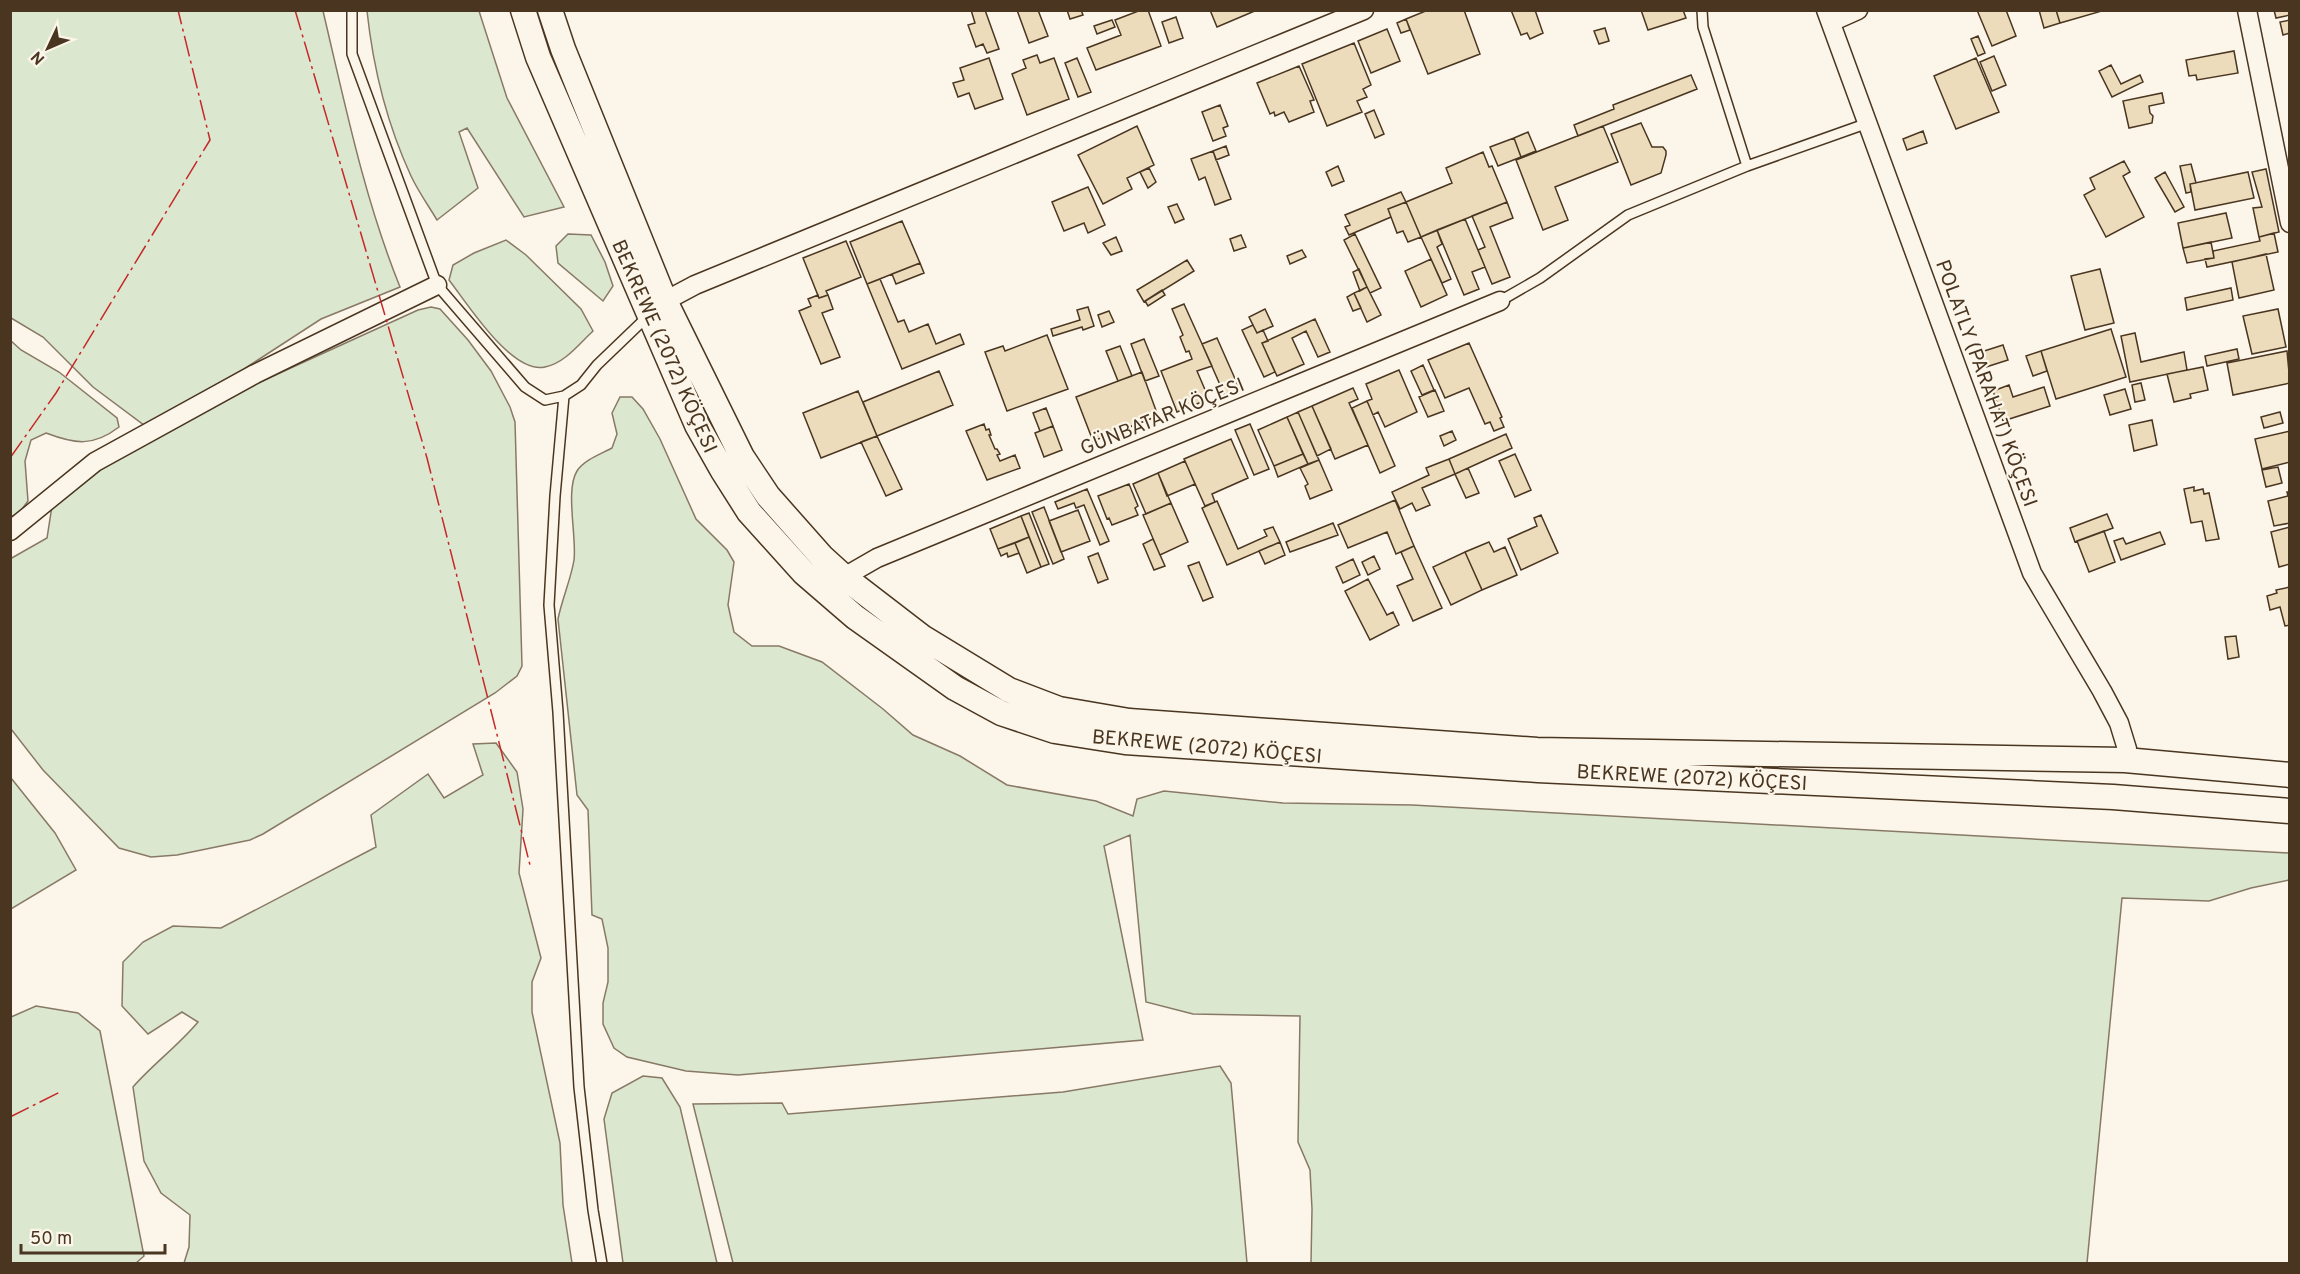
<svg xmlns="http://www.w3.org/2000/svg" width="2300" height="1274" viewBox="0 0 2300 1274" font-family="Overpass,sans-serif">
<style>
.green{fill:#dce7d0;stroke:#887966;stroke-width:1.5}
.building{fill:#ecdcbc;stroke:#4a3520;stroke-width:1.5}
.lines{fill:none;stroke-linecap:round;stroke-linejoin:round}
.lane-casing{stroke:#4a3520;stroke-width:12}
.street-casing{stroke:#4a3520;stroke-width:21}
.secondary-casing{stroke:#4a3520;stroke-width:27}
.lane{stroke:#fbf6e9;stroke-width:9}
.street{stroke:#fbf6e9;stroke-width:18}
.secondary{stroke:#fbf6e9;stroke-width:24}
.power{stroke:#c62828;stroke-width:1.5;stroke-dasharray:21 4.5 3 4.5;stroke-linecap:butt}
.labels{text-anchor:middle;stroke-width:4.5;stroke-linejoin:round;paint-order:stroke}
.street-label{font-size:20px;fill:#4a3520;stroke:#fbf6e9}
</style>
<rect width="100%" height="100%" fill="#fbf6e9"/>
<path class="green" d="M11 11H323C345 104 364 198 400 287L321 319 244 369 144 425 93 387 43 337 11 318Z
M367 11H479L507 98 564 207 524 217 467 128 459 132 478 188 437 220C428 205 418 191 411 176 387 124 373 67 367 11Z
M568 234 591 235 605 262 613 286 603 301 558 263 556 246Z
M506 240 526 255 581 309 593 331C579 344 565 363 545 367 512 375 467 303 449 280L453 265 474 253Z
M431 307 440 309 468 340 491 371 510 407 515 422 522 666 517 676 495 693 263 834 250 840 177 855 151 857 119 848 43 770 11 729 10 559 47 538 52 506 75 485 148 441 260 382 418 310Z
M10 340 21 350 59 372 117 418 119 427C93 447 75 444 46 433L31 440 25 461 28 501 19 513 11 517Z
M620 397H632L643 409 660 439 696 519 727 550 734 562 728 605 734 632 752 646H779L822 662 883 709 913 735 960 756 1007 785 1096 801 1133 816 1137 799 1164 791 1283 803 1412 805 2289 853V880L2251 888 2209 901 2122 898 2087 1263H1311L1312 1209 1310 1170 1298 1142 1300 1016 1193 1014 1146 1002 1130 835 1104 846 1143 1040 738 1075 686 1071 627 1057 614 1048 603 1024V1003L608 982V948L602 919 592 915 588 810 577 795 558 619C562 599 571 579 574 560 577 538 565 490 577 471 584 460 601 454 612 448L617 434 612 413Z
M496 743 517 772 523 809 519 873 541 958 532 982V1012L560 1143 563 1205 572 1263H184L189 1247 190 1215 161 1193 144 1161 133 1087C153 1064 178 1046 198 1022L182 1012 148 1034 122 1006 123 962 143 942 173 926 221 928 376 847 371 815 428 774 444 798 483 775 473 744Z
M11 778 55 833 76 870 11 909Z
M36 1006 78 1013 100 1031 144 1256 136 1263H11V1017Z
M1220 1066 1231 1083 1247 1263H733L693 1104 782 1103 788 1114 1063 1092Z
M643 1076 662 1078 680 1107 717 1263H623L604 1119 612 1093Z"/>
<path class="building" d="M971 10H985L999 49 987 53 983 44 976 47 968 25 975 23Z
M1017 10H1038L1048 36 1029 43Z
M1067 10H1081L1083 15 1070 19Z
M1141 10H1148L1161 46 1096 70 1087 48 1121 35 1115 20Z
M1210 10H1257L1217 27Z
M1428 10H1464L1480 54 1428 74 1406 19Z
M1511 10H1535L1543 33 1530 39 1527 33 1521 35Z
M1641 10H1683L1686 18 1648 30Z
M1977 10H2006L2016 36 1992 46Z
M2039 10H2056L2060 23 2044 28Z
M2056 10H2101L2102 11 2060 23Z
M2274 10H2290V15L2276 18Z
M1176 17 1183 38 1169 43 1162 22Z
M1406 19 1410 30 1401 33 1397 23Z
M1112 20 1115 27 1097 34 1094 26Z
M2290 20V33L2283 35 2280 22Z
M1605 28 1609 41 1599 44 1594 31Z
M1387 29 1400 61 1371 73 1358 41Z
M1978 36 1985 53 1978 56 1971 39Z
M1354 43 1371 85 1363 89 1367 97 1357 101 1362 112 1327 126 1302 64Z
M2234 51 2238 73 2197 80 2196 75 2189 76 2186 60Z
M1037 55 1040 63 1054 58 1069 99 1027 115 1012 74 1026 68 1023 60Z
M1994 56 2006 85 1992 91 1980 62Z
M989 58 1003 99 975 109 969 93 958 97 953 83 964 80 960 68Z
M1077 58 1091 92 1078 97 1065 63Z
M1976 58 1999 112 1956 129 1934 76Z
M2111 65 2121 84 2140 75 2143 82 2112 97 2099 71Z
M1299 66 1314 100 1310 101 1314 112 1289 122 1284 112 1275 116 1274 112 1270 114 1257 83Z
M1691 75 1697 89 1578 136 1574 125 1614 109 1613 105Z
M2162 93 2164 103 2149 106 2150 113 2153 116 2152 123 2129 128 2123 101Z
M1220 105 1228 126 1223 128 1226 136 1213 141 1202 112Z
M1374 110 1384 134 1375 138 1365 114Z
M1641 123 1652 147H1663L1666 151V155L1661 173 1631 185 1611 134Z
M1137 126 1154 165 1127 178 1132 189 1103 204 1078 155Z
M1603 126 1618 162 1555 187 1568 220 1543 230 1516 160Z
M1923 131 1927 143 1907 150 1903 139Z
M1528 132 1536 151 1521 157 1514 138Z
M1514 138 1521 157 1498 166 1490 147Z
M1226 146 1229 155 1216 160 1213 151Z
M1213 151 1231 199 1215 205 1205 177 1199 180 1191 159Z
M1483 152 1489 167 1492 166 1507 202 1421 237 1406 202 1452 183 1446 168Z
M2124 161 2130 172 2123 176 2144 217 2106 237 2084 195 2095 189 2090 178Z
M2191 164 2196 183 2190 184 2191 192 2186 193 2180 166Z
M1338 166 1344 181 1332 186 1326 172Z
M1149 168 1156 182 1148 188 1140 172Z
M2266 169 2279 232 2259 237 2253 208 2262 207 2252 172Z
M2165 172 2184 207 2175 212 2155 178Z
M2248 172 2254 198 2195 210 2190 184Z
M1088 187 1105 225 1088 233 1084 223 1064 231 1052 202Z
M1401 192 1406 202 1388 209 1391 217 1349 235 1345 227 1350 225 1345 215Z
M1406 202 1421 237 1408 242 1403 231 1397 233 1388 209Z
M1507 202 1513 218 1490 227 1510 277 1492 284 1478 250 1485 247 1472 216Z
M1177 204 1184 219 1175 223 1168 207Z
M2226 213 2232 238 2183 248 2178 223Z
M1465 219 1485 267 1472 272 1479 289 1464 295 1437 230Z
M902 221 920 263 867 284 850 242Z
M1437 230 1442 244 1437 247 1451 279 1442 283 1421 237Z
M2274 233 2278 252 2207 267 2205 259 2214 258 2213 251 2260 241 2259 237Z
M1355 234 1381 288 1370 293 1344 240Z
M1241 235 1246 247 1234 251 1230 239Z
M1116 237 1122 251 1111 255 1103 243Z
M846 241 861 277 826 291 828 295 819 298 803 258Z
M2211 242 2214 258 2187 263 2183 248Z
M1302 250 1306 257 1290 264 1287 256Z
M2266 254 2274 290 2239 298 2232 262Z
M1431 259 1447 295 1421 307 1405 271Z
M1187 260 1194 271 1144 302 1137 290Z
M920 263 924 273 896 284 892 274Z
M1359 269 1367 287 1360 291 1353 272Z
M2100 269 2114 323 2085 330 2071 276Z
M880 279 898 322 904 320 909 332 928 324 936 344 960 334 964 344 902 369 867 284Z
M1367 287 1381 315 1367 322 1354 293Z
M2231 288 2233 300 2187 310 2185 298Z
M1162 290 1165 295 1148 306 1145 301Z
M1354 293 1361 308 1353 311 1347 297Z
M818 295 819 298 828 295 833 309 822 313 840 357 821 364 799 311 811 306 808 299Z
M1184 304 1212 366 1197 371 1209 399 1177 412 1161 371 1192 359 1189 351 1186 352 1180 337 1183 335 1172 309Z
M1088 307 1094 326 1083 330 1082 327 1053 336 1051 329 1080 320 1077 310Z
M1265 309 1273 326 1257 333 1249 317Z
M2278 309 2286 347 2252 354 2243 316Z
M1109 311 1114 322 1102 327 1098 315Z
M1315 319 1330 352 1318 357 1306 331 1292 338 1304 364 1277 376 1262 343Z
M1253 325 1257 333 1263 330 1268 341 1262 343 1275 372 1264 377 1242 330Z
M2111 329 2126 377 2056 399 2041 351Z
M2135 333 2141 362 2184 352 2187 370 2130 382 2121 336Z
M1047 335 1068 389 1007 411 985 352 1003 346 1005 351Z
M1217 338 1240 390 1225 396 1202 344Z
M1144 339 1159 376 1145 381 1131 344Z
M1469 343 1502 417 1500 418 1504 427 1494 431 1490 422 1485 424 1469 388 1445 398 1428 360Z
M2003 345 2008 360 1986 367 1981 352Z
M1120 346 1132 376 1118 381 1106 351Z
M2237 349 2239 359 2207 366 2205 356Z
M2041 351 2047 371 2033 376 2026 356Z
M2287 351 2290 383 2233 395 2227 363Z
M1423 365 1434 390 1422 395 1411 371Z
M2203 367 2208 390 2190 394 2191 398 2174 402 2167 374Z
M1399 370 1417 412 1385 427 1378 412 1373 415 1367 401 1372 399 1366 384Z
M939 371 953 405 877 436 863 402Z
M1142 372 1158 416 1093 441 1076 397Z
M2141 383 2145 400 2135 402 2132 385Z
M2009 385 2013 397 2044 387 2050 406 2003 421 1993 391Z
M1353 388 1358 399 1349 403 1368 445 1335 459 1312 406Z
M2125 389 2131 409 2110 415 2104 395Z
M1435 390 1444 411 1428 417 1419 397Z
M858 391 877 436 821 458 803 413Z
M1367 401 1395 466 1380 473 1352 408Z
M1312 406 1331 449 1317 456 1298 412Z
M1046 408 1053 426 1040 431 1033 413Z
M1298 412 1319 460 1308 464 1287 417Z
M2280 412 2283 423 2264 428 2261 417Z
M1287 417 1303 454 1274 466 1258 430Z
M2152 420 2157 445 2134 451 2129 425Z
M984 424 986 430 989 429 991 435H989L995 449H997L1000 454 997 455 1000 461 1015 455 1020 468 987 480 966 431Z
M1250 424 1269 469 1254 475 1235 430Z
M1053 426 1062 450 1044 457 1035 433Z
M1452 431 1456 440 1444 446 1440 436Z
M2290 431V462L2262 469 2255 439Z
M1506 434 1512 448 1455 474 1449 459Z
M877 436 902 489 886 496 861 442Z
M1231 439 1248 478 1212 494 1215 502 1205 506 1184 459Z
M1303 454 1308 464 1278 477 1274 466Z
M1515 454 1531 490 1515 497 1499 461Z
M1449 459 1455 474 1422 488 1430 505 1416 511 1412 503 1400 509 1392 492 1429 475 1426 468Z
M1319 460 1332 490 1310 499 1305 486 1308 484 1300 468Z
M1185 461 1195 484 1167 496 1158 473Z
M2278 467 2282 483 2266 487 2262 470Z
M1468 468 1479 493 1466 498 1455 474Z
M1158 473 1171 503 1146 514 1133 484Z
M1129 484 1138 506 1135 508 1138 515 1112 525 1109 518 1107 519 1098 496Z
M2194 487V491L2203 489 2204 494 2209 493 2219 539 2206 541 2202 521 2191 523 2184 489Z
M1087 489 1109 541 1100 545 1084 505 1076 508 1074 503 1058 509 1055 502Z
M2287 492H2290V523L2274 526 2268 501 2288 496Z
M1395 500 1414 546 1396 554 1387 532 1348 548 1338 525Z
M1217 501 1238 549 1267 536 1264 530 1273 527 1280 542 1227 565 1202 508Z
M1171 503 1188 542 1160 555 1143 515Z
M1044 507 1064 559 1053 564 1032 512Z
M1078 510 1090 541 1061 552 1049 521Z
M1029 513 1049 564 1041 567 1021 516Z
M2107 514 2113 528 2075 542 2070 528Z
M1541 515 1558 553 1521 570 1508 539 1537 526 1534 518Z
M1021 516 1029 537 998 549 990 529Z
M1333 523 1338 535 1290 552 1286 542Z
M2290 527V564L2279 567 2271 532Z
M2104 531 2115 562 2089 572 2077 541Z
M2160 532 2165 544 2121 560 2114 541 2123 538 2126 544Z
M1029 537 1041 567 1027 573 1015 543Z
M1153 539 1165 566 1154 570 1143 544Z
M1280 542 1285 555 1265 564 1259 551Z
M1489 542 1494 552 1505 547 1517 575 1482 590 1465 552Z
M1015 543 1019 553 1008 557 1007 553 1001 556 998 549Z
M1414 546 1442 608 1413 621 1397 586 1413 579 1401 552Z
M1465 552 1482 590 1451 605 1433 567Z
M1098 553 1108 579 1098 583 1088 557Z
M1374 556 1380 569 1368 575 1362 562Z
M1353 559 1360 575 1343 583 1336 567Z
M1199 562 1213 597 1203 601 1188 566Z
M1368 579 1387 615 1393 612 1399 625 1370 640 1345 591Z
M2290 587V625L2285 626 2280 607 2270 610 2267 596 2277 593 2276 590Z
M2236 636 2239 657 2228 659 2225 637Z"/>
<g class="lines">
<g class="lane-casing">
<path id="lane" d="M352 10V54L437 285 525 387 545 400 564 396 581 385 597 365 648 316
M1702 10 1703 27 1747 166
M1500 301 1540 278 1628 215 1747 166 1868 123
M564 396 555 496 549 605 558 712 579 1087 593 1210 602 1264"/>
</g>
<g class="street-casing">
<path id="street" d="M1826 10 2032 573 2102 691 2119 723 2127 749 2125 760
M2247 10 2290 223
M1831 22 1858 10
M665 301 695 285 1364 10
M10 531 95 462 255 374 437 285
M844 577 877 558 1500 301"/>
</g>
<g class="secondary-casing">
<path id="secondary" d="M523 10 538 57 697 425 723 471 749 512 804 573 855 617 955 688 1001 713 1055 731 1125 742 1538 770 2113 797 2290 811
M550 10 563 49 665 301 742 457 768 496 822 557 844 577 922 637 1009 690 1059 709 1129 721 1537 750 2125 760 2290 775"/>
</g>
<use href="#lane" class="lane"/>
<use href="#street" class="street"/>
<use href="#secondary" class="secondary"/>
<path class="power" d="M295 10 427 458 531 869
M10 458 56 393 210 140 178 10
M10 1117 60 1092"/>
</g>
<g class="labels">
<g class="street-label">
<text transform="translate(665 346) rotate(66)" y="7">BEKREWE (2072) KÖÇESI</text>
<text transform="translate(1987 383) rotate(70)" y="7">POLATLY (PARAHAT) KÖÇESI</text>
<text transform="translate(1162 416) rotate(-22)" y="7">GÜNBATAR KÖÇESI</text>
<text transform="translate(1207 746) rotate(5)" y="7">BEKREWE (2072) KÖÇESI</text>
<text transform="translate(1692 777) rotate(3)" y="7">BEKREWE (2072) KÖÇESI</text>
</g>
</g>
<rect width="2300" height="1274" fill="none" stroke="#4a3520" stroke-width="24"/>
<g transform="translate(48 48) rotate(226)" stroke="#fbf6e9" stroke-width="4.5" paint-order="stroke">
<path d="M0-4.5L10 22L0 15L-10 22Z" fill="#4a3520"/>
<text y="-9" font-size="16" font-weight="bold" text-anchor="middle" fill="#4a3520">N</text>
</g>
<path d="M21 1244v9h144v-9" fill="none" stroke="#4a3520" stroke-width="3"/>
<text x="30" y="1244" font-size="18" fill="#4a3520" stroke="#fbf6e9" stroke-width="4.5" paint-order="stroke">50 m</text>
</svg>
